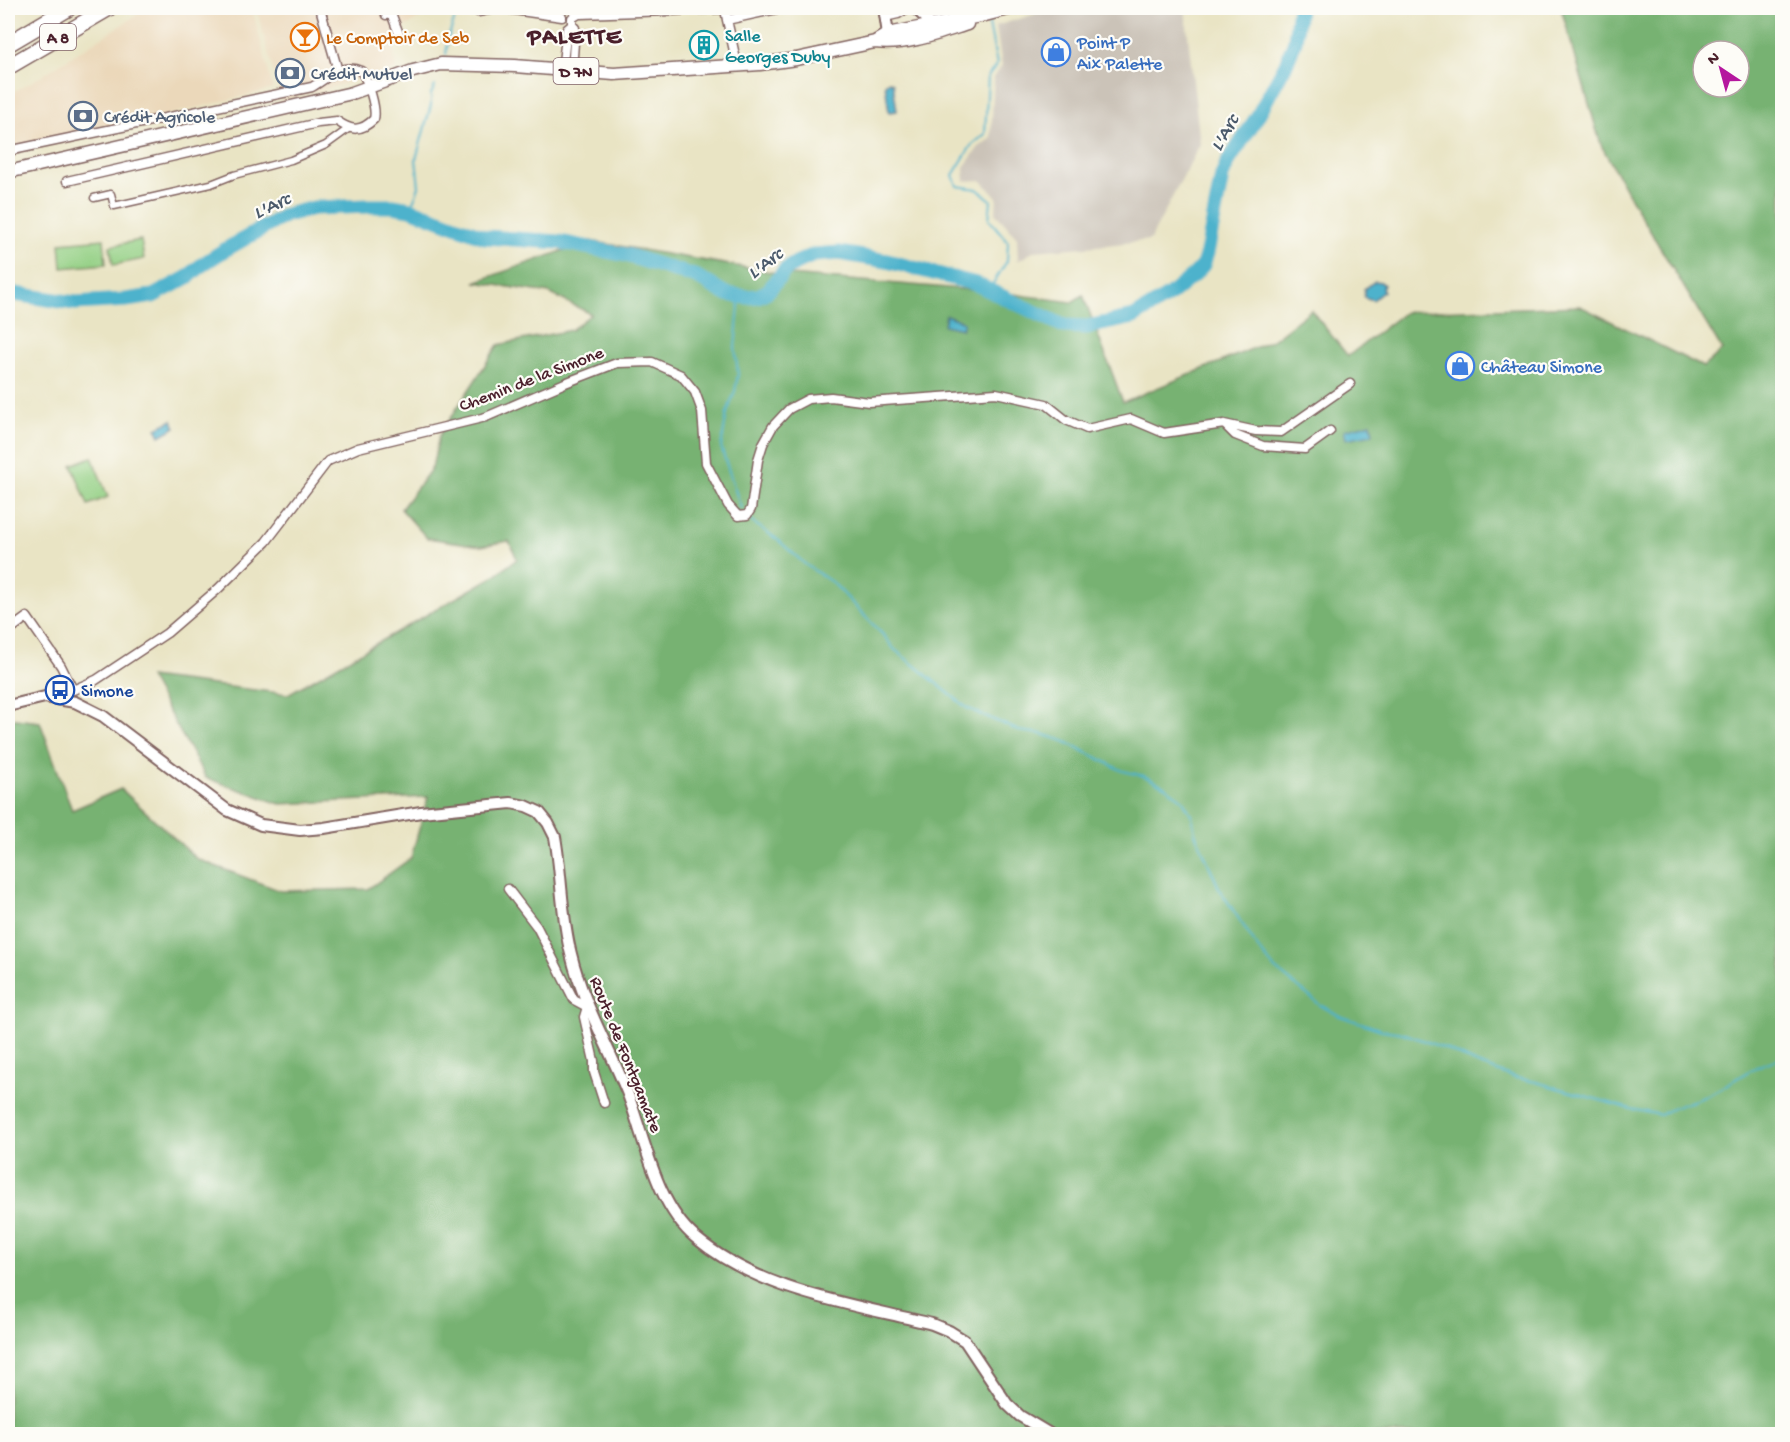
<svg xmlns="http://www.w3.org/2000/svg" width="1790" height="1442" viewBox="0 0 1790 1442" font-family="'Gochi Hand',sans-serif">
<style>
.built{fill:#ebd8ba}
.industrial{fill:#cbc3b8}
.green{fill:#94d085;stroke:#6f7858;stroke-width:1.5}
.forest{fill:#77b272;stroke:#60684e;stroke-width:1.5;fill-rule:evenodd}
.water{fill:#4db2cc;stroke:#4c687c;stroke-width:1.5}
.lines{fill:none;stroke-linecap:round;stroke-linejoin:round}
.stream{stroke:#4db2cc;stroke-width:2}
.river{stroke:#4db2cc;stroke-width:15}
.pedestrian-casing{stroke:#826461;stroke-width:9}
.minor-casing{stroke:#826461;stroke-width:11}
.tertiary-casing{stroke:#826461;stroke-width:14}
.primary-casing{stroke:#826461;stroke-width:15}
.motorway-casing{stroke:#826461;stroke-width:18}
.pedestrian{stroke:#fff;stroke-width:6}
.minor{stroke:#fff;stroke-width:8}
.tertiary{stroke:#fff;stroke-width:10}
.primary{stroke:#fff;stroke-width:12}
.motorway{stroke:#fff;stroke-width:15}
.labels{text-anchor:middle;stroke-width:4.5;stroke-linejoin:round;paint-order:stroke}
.shield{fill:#fdfcf7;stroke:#806168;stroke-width:1.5}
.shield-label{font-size:16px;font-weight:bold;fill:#4a1f2b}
.culture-label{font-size:18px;fill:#0d838f;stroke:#fdfcf7;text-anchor:start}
.food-label{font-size:18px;fill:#c56008;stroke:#fdfcf7;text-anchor:start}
.shop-label{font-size:18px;fill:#366cbe;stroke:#fdfcf7;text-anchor:start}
.service-label{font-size:18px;fill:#4e5e75;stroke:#fdfcf7;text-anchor:start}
.street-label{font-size:18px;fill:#4a1f2b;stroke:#fdfcf7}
.transit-label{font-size:18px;fill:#164399;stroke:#fdfcf7;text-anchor:start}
.water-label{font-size:20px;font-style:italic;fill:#4b5a6b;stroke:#fdfcf7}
.district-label{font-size:24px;font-weight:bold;letter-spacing:1.5px;fill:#4a1f2b;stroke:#fdfcf7}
</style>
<rect width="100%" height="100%" fill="#fdfcf7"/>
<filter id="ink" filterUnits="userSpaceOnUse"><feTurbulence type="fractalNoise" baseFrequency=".0167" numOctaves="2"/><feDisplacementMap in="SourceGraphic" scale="12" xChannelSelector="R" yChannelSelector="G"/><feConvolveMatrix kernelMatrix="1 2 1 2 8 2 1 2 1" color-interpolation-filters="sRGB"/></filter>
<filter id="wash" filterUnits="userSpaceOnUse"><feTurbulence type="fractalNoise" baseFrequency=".008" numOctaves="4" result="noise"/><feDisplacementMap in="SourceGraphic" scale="24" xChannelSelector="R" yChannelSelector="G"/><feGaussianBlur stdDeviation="1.35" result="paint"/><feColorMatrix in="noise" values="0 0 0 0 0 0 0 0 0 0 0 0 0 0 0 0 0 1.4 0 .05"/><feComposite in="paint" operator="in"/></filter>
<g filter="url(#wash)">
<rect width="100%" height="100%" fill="#e9e4c4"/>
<path class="built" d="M148 8H252L273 89 45 145 8 149V94L30 83Z
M256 8H427L429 12 391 36 396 69 282 101Z"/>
<path class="industrial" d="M1055 8H1185L1200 144 1150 240 1098 246 1033 251 1018 261 1017 237 996 214 997 197 981 180 965 181 964 167 979 147 991 139 994 76 1002 66 996 26Z"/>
<path class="green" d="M104 239 106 264 62 268 60 243Z
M141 240 144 259 113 265 110 246Z
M92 457 108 497 88 505 72 465Z"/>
<path class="forest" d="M1561 8H1782V1434H8V718L40 722 72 810 121 789 197 859 281 891 368 889 411 858 428 797 280 804 206 778 149 677 288 694 491 578 517 559 509 541 481 546 427 538 401 509 432 468 439 436 498 345 571 330 591 314 549 293 475 282 590 241 789 275 998 292 1072 302 1083 295 1123 402 1271 341 1311 310 1348 356 1405 312 1580 306 1703 367 1722 350 1635 206 1601 145ZM1703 51H1739V87H1703Z"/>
<path class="water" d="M889 81 893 83 897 111 889 112 885 84Z
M1375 281 1381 282 1384 285 1382 289 1384 291 1373 300 1364 297V289Z
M946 315 964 322 962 329 944 325Z
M172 420 176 427 160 436 156 428Z
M1371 423 1373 434 1346 439 1344 430Z"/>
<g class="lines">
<path class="stream" d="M988 19 997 65 988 76 985 134 971 146 953 175 957 186 977 189 991 200 989 219 1008 242 1007 261 989 290
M446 54 449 35 456 15 455 8
M410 209 419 187 416 159 431 105V94L435 86
M740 296 735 347 738 374 735 391 727 413 721 447 741 508
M748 519 778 540 806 565 833 583 885 637 894 649 967 708 1019 731 1042 734 1064 741 1123 771 1144 776 1164 786 1182 799 1192 816 1195 833 1220 890 1258 948 1274 968 1320 1005 1340 1016 1382 1030 1403 1033 1446 1049 1477 1064 1516 1078 1536 1082 1631 1109 1661 1115C1673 1105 1689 1104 1703 1097 1732 1085 1750 1064 1782 1059"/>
<path class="river" d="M8 293 75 303 126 300 153 296 188 277 203 264 223 251 286 215 314 208 369 206H393L410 209 485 237 560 242 626 255 697 277 726 294 747 297 758 296 768 291 785 270 798 262 814 255 839 253 887 261 976 284 1064 326 1087 327 1134 317 1171 294 1195 274 1203 265 1207 253 1222 176 1228 162 1257 117 1286 64 1295 41 1299 8"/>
</g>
</g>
<g filter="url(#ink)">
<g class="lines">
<g class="pedestrian-casing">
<path id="pedestrian" d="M94 198 111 194 114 206 211 184 234 175 291 160 326 145 348 129"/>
</g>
<g class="minor-casing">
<path id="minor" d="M320 8 338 71
M384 8 386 15 391 13 399 34
M478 12 499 8 562 17
M581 14 725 9 727 20
M885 17 898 14 908 8
M572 25V18L589 8
M737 64 727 20 782 8
M562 70 567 29 572 25 575 28 572 71
M8 151 312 87C327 79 341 62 361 71 368 80 377 109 374 119 361 132 351 131 337 121L318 123 67 181
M1224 424 1235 435 1263 446 1305 449 1330 431
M8 631 27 617 61 666 73 690
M51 696 73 690 96 680 167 633 218 589 266 542 328 461 358 448 486 417 565 383 617 363 652 362 681 375 695 392 702 411 706 463 728 505 738 516 747 515 751 509 758 460 763 444 773 426 789 409 808 399 831 397 869 402 996 393 1046 404 1066 420 1087 429 1131 419 1164 433 1224 424 1256 431 1281 432 1350 384
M508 889 537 927 574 1000 587 1007 584 1017 594 1061V1072L604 1103"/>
</g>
<g class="tertiary-casing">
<path id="tertiary" d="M884 8 888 34
M915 8 926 18 930 25 929 28 923 31
M8 706 45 697 75 702 103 716 227 810 261 825 300 830 324 828 421 812 511 803 526 806 539 812 548 823 555 837C562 876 561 916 571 954 583 1004 608 1045 627 1092 645 1139 656 1205 696 1238 761 1292 852 1304 932 1324L949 1331 965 1341 1007 1404 1020 1416 1050 1434"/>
</g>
<g class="primary-casing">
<path id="primary" d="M875 42C905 46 939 33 967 24
M8 172 352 93 413 71 441 64 515 66 614 74 760 64 796 59 875 42 888 34 985 15 1012 8"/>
</g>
<g class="motorway-casing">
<path id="motorway" d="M8 44 69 8
M8 67 109 8"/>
</g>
<use href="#pedestrian" class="pedestrian"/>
<use href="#minor" class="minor"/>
<use href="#tertiary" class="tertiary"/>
<use href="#primary" class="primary"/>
<use href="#motorway" class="motorway"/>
</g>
</g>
<defs>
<g id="bar-ring" transform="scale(1.5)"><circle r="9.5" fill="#fdfcf7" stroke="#e8710a" stroke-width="1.5"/><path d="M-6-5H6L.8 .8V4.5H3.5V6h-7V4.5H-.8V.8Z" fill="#e8710a"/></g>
<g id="building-ring" transform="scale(1.5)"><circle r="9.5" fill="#fdfcf7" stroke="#0f9aa8" stroke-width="1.5"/><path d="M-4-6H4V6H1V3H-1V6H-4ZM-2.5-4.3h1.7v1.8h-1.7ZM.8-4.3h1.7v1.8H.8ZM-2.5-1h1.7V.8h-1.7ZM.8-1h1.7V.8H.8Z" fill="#0f9aa8"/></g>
<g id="shop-ring" transform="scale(1.5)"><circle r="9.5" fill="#fdfcf7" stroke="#3f7fe0" stroke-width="1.5"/><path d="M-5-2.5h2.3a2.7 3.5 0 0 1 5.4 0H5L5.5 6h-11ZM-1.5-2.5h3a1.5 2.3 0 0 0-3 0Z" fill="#3f7fe0"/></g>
<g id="bank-ring" transform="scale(1.5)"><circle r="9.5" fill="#fdfcf7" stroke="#5c6f8a" stroke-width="1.5"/><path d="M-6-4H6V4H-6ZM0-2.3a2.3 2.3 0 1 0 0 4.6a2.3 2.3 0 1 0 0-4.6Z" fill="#5c6f8a"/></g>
<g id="bus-ring" transform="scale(1.5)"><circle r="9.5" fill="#fdfcf7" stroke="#1a4fb4" stroke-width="1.5"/><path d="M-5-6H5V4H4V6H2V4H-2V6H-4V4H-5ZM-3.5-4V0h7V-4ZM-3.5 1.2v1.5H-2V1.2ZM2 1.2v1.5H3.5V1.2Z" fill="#1a4fb4"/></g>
</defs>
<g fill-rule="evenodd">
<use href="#bar-ring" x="305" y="37"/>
<use href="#building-ring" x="704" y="45"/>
<use href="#shop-ring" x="1056" y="52"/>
<use href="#bank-ring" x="290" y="73"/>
<use href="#bank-ring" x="83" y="116"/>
<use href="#shop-ring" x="1460" y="366"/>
<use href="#bus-ring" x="60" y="690"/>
</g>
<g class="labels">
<g class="shield">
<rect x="40" y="24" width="36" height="26" rx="4.5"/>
<rect x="553.5" y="58" width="45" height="26" rx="4.5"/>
</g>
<g class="shield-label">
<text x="58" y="43">A 8</text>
<text x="576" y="77">D 7N</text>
</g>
<g class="culture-label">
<text x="725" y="41">Salle<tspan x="725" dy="21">Georges Duby</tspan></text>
</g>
<g class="food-label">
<text x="326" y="43">Le Comptoir de Seb</text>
</g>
<g class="shop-label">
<text x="1077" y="48">Point P<tspan x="1077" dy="21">Aix Palette</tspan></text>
<text x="1481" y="372">Château Simone</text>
</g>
<g class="service-label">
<text x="311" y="79">Crédit Mutuel</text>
<text x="104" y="122">Crédit Agricole</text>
</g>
<g class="street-label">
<text transform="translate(531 378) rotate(-21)" y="6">Chemin de la Simone</text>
<text transform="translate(627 1054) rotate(68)" y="6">Route de Fontgamate</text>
</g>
<g class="transit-label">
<text x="81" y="696">Simone</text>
</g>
<g class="water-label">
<text transform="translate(1223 132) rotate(-60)" y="7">L'Arc</text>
<text transform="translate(271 204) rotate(-25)" y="7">L'Arc</text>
<text transform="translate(764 262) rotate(-37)" y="7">L'Arc</text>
</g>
<g class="district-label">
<text x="575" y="43">PALETTE</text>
</g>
</g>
<rect width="1790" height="1442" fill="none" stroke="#fdfcf7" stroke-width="30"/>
<g transform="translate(1721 69) rotate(324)"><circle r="28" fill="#fdfcf7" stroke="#b5a4a5" stroke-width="1.5"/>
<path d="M0-4.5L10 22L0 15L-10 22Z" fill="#b5179e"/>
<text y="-9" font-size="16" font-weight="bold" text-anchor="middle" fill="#4a1f2b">N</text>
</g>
</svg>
